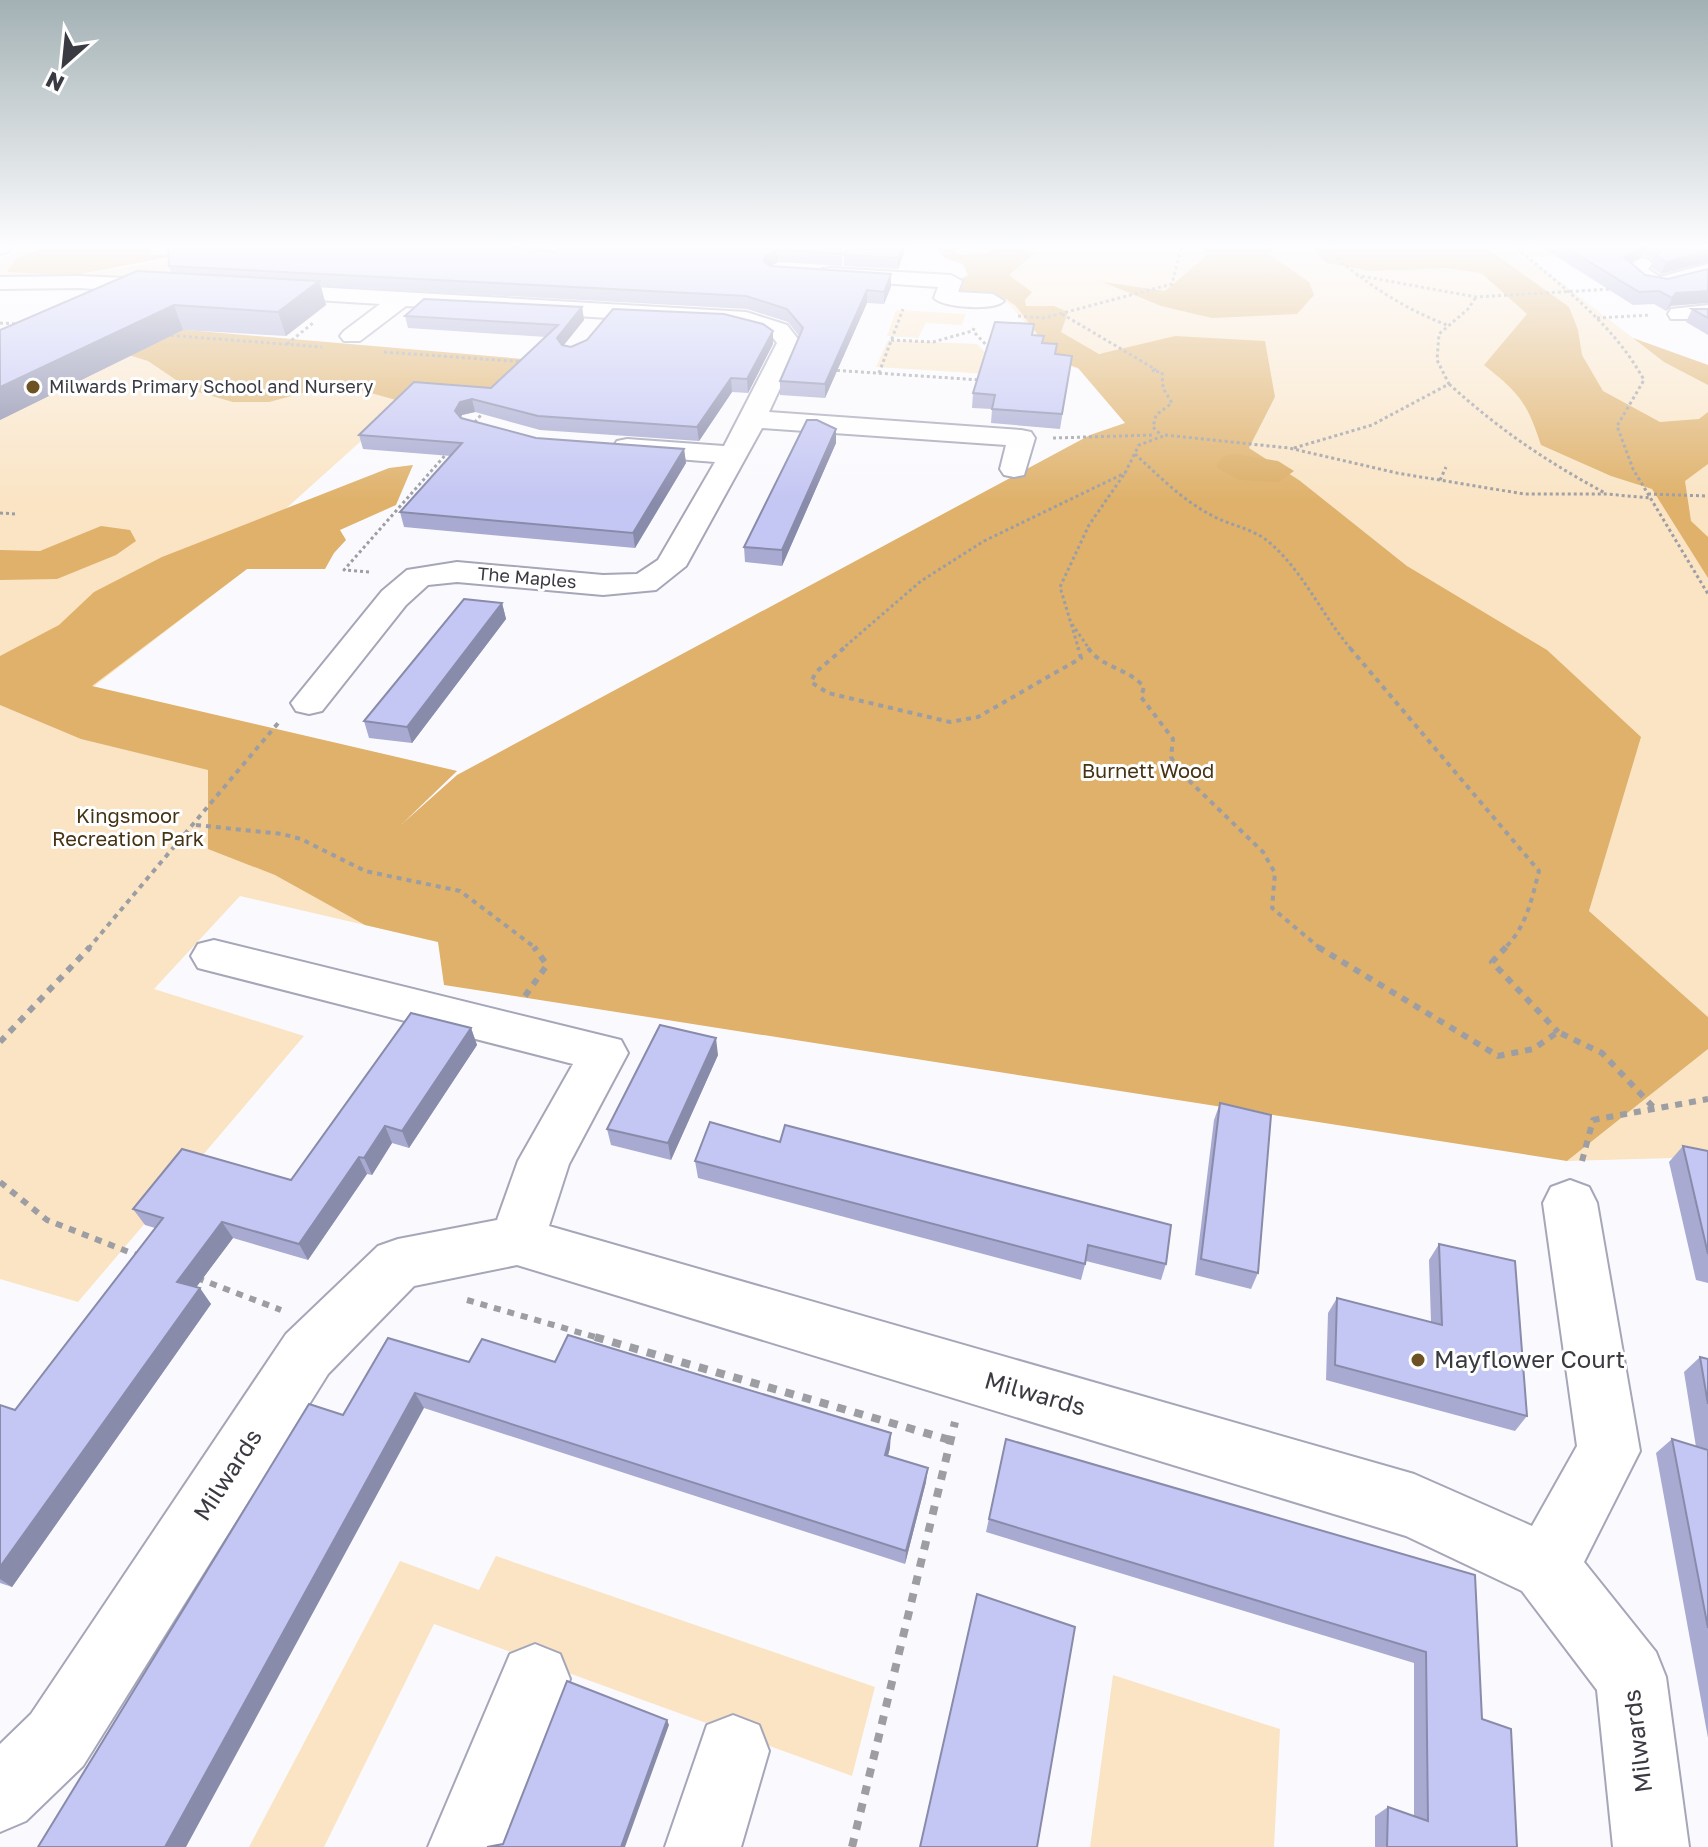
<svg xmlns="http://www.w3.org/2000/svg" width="1708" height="1847" viewBox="0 0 1708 1847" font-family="'Golos Text',sans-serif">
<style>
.green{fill:#fae4c4}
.forest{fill:#dfb16a}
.water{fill:#dbad65}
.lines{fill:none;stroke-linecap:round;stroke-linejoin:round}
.minor-casing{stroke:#a5a6b8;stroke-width:4}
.path-far3{stroke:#9d9ea3;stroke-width:3;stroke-dasharray:3 3;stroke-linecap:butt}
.path-far2{stroke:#9d9ea3;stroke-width:4;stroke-dasharray:5 5;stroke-linecap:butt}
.path-far1{stroke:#9d9ea3;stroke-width:6;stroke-dasharray:7 7;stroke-linecap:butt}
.path{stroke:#9d9ea3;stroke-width:8;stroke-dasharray:9 9;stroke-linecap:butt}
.minor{fill:#fff;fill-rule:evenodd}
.wall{fill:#a9aad1}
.shaded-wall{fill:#898baa}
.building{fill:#c4c6f3;stroke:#898baa;stroke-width:2}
.poi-dot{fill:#6d5224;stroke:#fff;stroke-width:3}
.labels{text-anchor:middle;stroke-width:6;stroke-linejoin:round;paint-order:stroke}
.far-poi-label{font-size:18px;fill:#3a3b42;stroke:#fff;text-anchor:start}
.far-street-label{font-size:18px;fill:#3a3b42;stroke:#fff}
.park-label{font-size:20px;fill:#463314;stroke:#fff}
.near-poi-label{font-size:24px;fill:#3a3b42;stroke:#fff;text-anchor:start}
.near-street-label{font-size:24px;fill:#3a3b42;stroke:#fff}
</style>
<rect width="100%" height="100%" fill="#fafafe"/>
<path class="green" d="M24 244H53L32 250 75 275 192 256 159 277 0 278V261Z
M957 244H1617L1595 258 1528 257 1633 338 1708 365V1017L1589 911 1640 737 1407 566 1299 480 1249 448 1275 397 1100 353 1078 369 1058 361Z
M896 310 966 314 962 325 926 323 918 338 887 336Z
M888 340 977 344 994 361 987 374 876 367Z
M130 355 418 390 281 513 325 569H247L93 687 457 771 353 868 438 942 240 896 154 989 304 1036 78 1302 0 1279V419Z
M1708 1049V1157L1567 1161Z
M496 1556 875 1687 852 1776 434 1624 324 1847H249L400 1561 479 1590Z
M1113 1675 1280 1729 1274 1847H1090Z"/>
<path class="forest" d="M53 244H152L150 255 281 244 175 256 75 275 7 272 17 258Z
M935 244H949L959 255 986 253 999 245 1035 253 1009 275 1032 292 1025 300 1026 306H1054L1068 312 1061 332 1099 354 1175 336 1265 341 1275 397 1249 448 1299 480 1407 566 1547 650 1641 737 1589 911 1708 1017V1049L1567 1161 444 985 438 942 365 925 275 875 208 849V770L81 739 0 705V656L59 625 94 592 162 557 389 468 413 465 396 505 340 530 346 540 334 553 325 569H247L92 686 457 771 402 824 457 775 1090 435 1125 423 1078 368 1058 361 1016 306 1006 299 954 294 959 280 968 275 963 264 943 257Z
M1201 244H1276L1270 255 1309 282 1314 295 1297 314 1212 318 1161 306 1103 282 1165 291 1206 256Z
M1308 244H1481L1569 307 1578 330 1582 355 1603 391 1660 422 1699 419 1708 412V464L1685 481 1691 521 1708 537V578L1652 489 1611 476 1541 445C1527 402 1519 393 1484 365L1527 314 1481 273 1446 268 1371 271 1326 263Z
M84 321 523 359 488 395 396 400 349 387 310 391 269 402H233L191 390 148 361 132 356 46 340Z
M1633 338 1708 365V385L1664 362Z
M101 526 130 530 136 541 116 555 57 579 0 580V550L40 551Z"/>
<path class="water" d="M1235 454 1278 461 1294 471 1279 482 1239 480 1217 468 1218 462 1224 456Z"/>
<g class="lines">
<g class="minor-casing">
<path id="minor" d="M0 244H15L7 252 0 254Z
M1642 258 1649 260 1652 264 1648 269 1660 277 1708 264V277C1677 288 1647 299 1622 269Z
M831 268 951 275 962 281 958 292 993 294 1004 301C995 311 943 308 934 298L938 287 823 279 820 274 823 269Z
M80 276 169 280 180 287 169 294 80 288 0 289V277Z
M262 284 746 312 787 325 801 343 769 412 1021 430 1031 432 1035 438 1024 475 1014 477 1004 475 1000 469 1006 445 762 428 686 566 656 590 603 595 457 582 428 585 406 605 322 711 309 714 296 711 291 703 382 591 407 570 457 562 603 575 637 574 658 560 715 462 627 455 617 453 613 447 617 441 627 439 724 446 777 343 771 335 743 326 406 306 360 341H344L340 336 344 331 380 304 254 296 251 291Z
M1708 305V319H1671L1668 314 1671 309Z
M214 940 621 1040 628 1053 569 1164 549 1226 1414 1474 1532 1526 1577 1446 1543 1203 1551 1187 1570 1180 1589 1187 1597 1203 1640 1451 1584 1562 1656 1652 1666 1677 1689 1847H1613L1597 1690 1522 1591 1406 1536 517 1265 414 1286 328 1374 83 1766 26 1821 0 1832V1744L31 1714 286 1334 378 1246 398 1239 497 1220 518 1161 573 1064 198 968 191 956 198 944Z
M535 1644 560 1654 570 1679 504 1847H428L510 1654Z
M733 1715 759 1725 769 1751 741 1847H665L707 1725Z"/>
</g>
<path class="path-far3" d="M1330 244 1329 252C1366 283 1402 308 1447 325
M1512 244C1560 285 1613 323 1644 380L1617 426 1633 469 1708 594
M1356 275 1476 297 1612 289
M1062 314 1155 369 1153 371 1162 372 1163 388 1172 403 1156 415 1153 427 1161 435
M1018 316 1044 318 1172 284 1182 244
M1597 318 1651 315
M0 323 19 324
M974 328 973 331 991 350
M165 335 322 347
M891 340 933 342 972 331
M287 344 313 323
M384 352 526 362
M831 370 981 380
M879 373 903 309
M1449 384C1500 430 1544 460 1605 493
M471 427 485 410
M1165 435 1289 448 1397 473 1524 494H1606L1651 498
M1053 438 1155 435
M1294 448 1372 425 1449 384 1437 360 1439 334 1468 309 1476 297
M1135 454C1159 476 1183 501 1213 516 1231 526 1252 528 1269 542 1304 572 1322 616 1352 650
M1125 473 1139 445 1166 435
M1440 480 1446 467
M1648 494 1708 496
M0 513 17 514
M369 572 344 570 448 452
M1072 624 1090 650
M841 650 921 581 984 541 1125 473
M1079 650 1060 587 1089 525 1125 473"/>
<path class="path-far2" d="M844 648 816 672 811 682 828 693 950 722 978 717 1081 658 1078 648
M1088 648C1102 668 1128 668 1144 687L1141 697 1173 739 1171 757 1179 771 1263 852 1275 873 1272 908 1321 949
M1350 648 1539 871C1531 901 1527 926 1504 949
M196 825 282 834 301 839 365 871 460 891 537 949
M88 949 279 722"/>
<path class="path-far1" d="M1318 947 1498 1056 1533 1049 1558 1032 1602 1053 1655 1109
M1506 947 1492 962 1558 1032
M525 996 547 965 534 947
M0 1042 90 947
M1582 1161 1593 1120 1708 1099
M0 1182 47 1220 139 1256
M197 1278 281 1310
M467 1300 602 1339"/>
<path class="path" d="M595 1337 950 1440
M852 1847 955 1422"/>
<use href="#minor" class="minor"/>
</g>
<path class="wall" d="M532 244H837L842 254V266L778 262 771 266 891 274V287L884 304 867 303 825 398 780 395V381L799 336 788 322 747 309 321 286 326 305 286 336 183 330 0 420 171 273 169 266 555 252 561 248Z
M850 244H907L898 269 844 266V255Z
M1537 244H1708L1661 274 1652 268 1654 263 1651 258 1643 255 1630 262 1645 275 1668 279 1708 269 1666 311 1654 304 1633 305Z
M582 307 584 320 564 345 571 347 773 331V344L748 393 732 392 699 441 540 430 475 412 462 415 461 418 536 438 684 449 686 463 635 548 404 527 400 512 451 456 363 449 359 435 491 388 546 337 408 328 405 316Z
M1692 309H1708V335L1686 322Z
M1033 335 1044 336 1043 343 1056 355 1072 356 1060 429 991 423 992 409 972 408 973 393Z
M836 429V443L782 566 745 562 744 547Z
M502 603 506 619 412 743 369 738 364 721Z
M471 1028 477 1045 409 1148 392 1143 372 1175 367 1174 308 1260 233 1238 196 1287 211 1304 12 1587 0 1583V1405L15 1410 155 1228 145 1225 133 1209 291 1180Z
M718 1055 671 1160 611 1145 607 1129Z
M1220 1103 1258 1273 1251 1289 1195 1275 1214 1120Z
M710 1122 1166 1264 1161 1280 1086 1261 1081 1280 698 1178 695 1161Z
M1683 1146 1708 1151V1283L1696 1280 1669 1162Z
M1439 1244 1527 1416 1515 1431 1326 1380 1328 1313 1337 1298 1431 1322 1429 1260Z
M1700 1357 1708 1359V1738L1656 1453 1672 1439 1696 1447 1684 1372Z
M469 1362H555L890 1448 888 1456 926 1482 905 1564 424 1408 343 1415Z
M1006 1439 1475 1575 1482 1719 1517 1847H1375V1816L1388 1807 1414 1816V1663L986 1532Z"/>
<path class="shaded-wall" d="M903 244H907L898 269V258Z
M1647 244 1643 255 1619 269 1624 257Z
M778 250V262L766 268 765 256Z
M1708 251V262L1661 274 1666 262Z
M891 274V287L884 304V292Z
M319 281 326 305 286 336 278 312Z
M867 290V303L825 398V384Z
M1708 291V303L1671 306 1666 311 1672 298 1676 293Z
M174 305 183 330 0 420V387Z
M582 307 584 320 559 351 557 338Z
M773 331V344L748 393 747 379Z
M731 378 732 392 699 441 697 427Z
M472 399 475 412 462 415 458 425 455 411 460 402Z
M836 429V443L782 566V550Z
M684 449 686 463 635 548 633 533Z
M502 603 506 619 412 743 407 727Z
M471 1028 477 1045 409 1148 402 1131Z
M716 1038 718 1055 671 1160 668 1143Z
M385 1126 392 1143 372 1175 364 1158Z
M359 1157 367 1174 308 1260 299 1244Z
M222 1222 233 1238 189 1297 177 1282Z
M200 1288 211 1304 12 1587 0 1579V1567Z
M415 1393 424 1408 186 1847H165Z
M891 1433 890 1448 884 1469 885 1455Z
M928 1468 926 1482 905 1564 906 1551Z
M667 1720 669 1725 625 1847H621Z"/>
<path class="building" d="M168 244H489L555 252 568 244H837L842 254 778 250 765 256 764 261 770 266 891 274 884 292 867 290 825 384 780 381 803 328 787 309 746 296 169 266Z
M850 244H903L898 258 844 255Z
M1560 244H1647L1624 257 1645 275 1668 279 1708 269V291L1676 293 1672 298 1659 291 1639 292Z
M1649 244H1708V251L1666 262 1657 256 1660 252 1656 246Z
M137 271 319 281 278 312 174 305 0 387V330Z
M424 299 582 307 557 338 562 345 571 347 587 340 613 309 724 314 763 324 773 331 747 379 731 378 697 427 538 416 472 399 460 402 455 411 461 418 536 438 684 449 633 533 400 512 462 443 359 435 414 382 491 388 558 325 405 316Z
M1692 309H1708V318Z
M995 322 1034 324 1032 335 1044 336 1042 343 1057 344 1055 354 1072 356 1062 414 992 409 995 395 973 393Z
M807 420H817L836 429 782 550 744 547Z
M464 599 502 603 407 727 364 721Z
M411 1013 471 1028 402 1131 385 1126 364 1158 359 1157 299 1244 222 1222 177 1282 200 1288 0 1567V1405L15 1410 163 1218 133 1209 182 1149 291 1180Z
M660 1025 716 1038 668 1143 607 1129Z
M1220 1103 1271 1115 1258 1273 1201 1259Z
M710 1122 780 1142 785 1125 1171 1225 1166 1264 1088 1245 1085 1264 695 1161Z
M1683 1146 1708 1151V1254Z
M1439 1244 1515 1261 1527 1416 1335 1365 1337 1298 1442 1325Z
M568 1335 891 1433 885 1455 928 1468 906 1551 415 1393 165 1847H38L309 1404 343 1415 388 1338 469 1362 482 1339 555 1362Z
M1700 1357 1708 1359V1404Z
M1006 1439 1475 1575 1482 1719 1511 1729 1517 1847H1387L1388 1807 1428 1821 1426 1652 989 1519Z
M1672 1439 1708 1450V1628Z
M977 1594 1075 1627 1037 1847H920Z
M567 1681 667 1720 621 1847H487L503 1844Z"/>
<linearGradient id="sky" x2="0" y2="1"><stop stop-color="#a3b1b4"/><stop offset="0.49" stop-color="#fdfdff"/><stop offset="1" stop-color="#fdfdff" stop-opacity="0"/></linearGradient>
<rect width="1708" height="502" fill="url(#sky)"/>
<g class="poi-dot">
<circle cx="33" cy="387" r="8"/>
<circle cx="1418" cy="1360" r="8"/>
</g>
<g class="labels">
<g class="far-poi-label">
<text x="49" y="393">Milwards Primary School and Nursery</text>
</g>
<g class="far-street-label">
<text transform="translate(527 578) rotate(5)" y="6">The Maples</text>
</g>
<g class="park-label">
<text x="1148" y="778">Burnett Wood</text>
<text x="128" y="823">Kingsmoor<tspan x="128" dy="23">Recreation Park</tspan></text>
</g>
<g class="near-poi-label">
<text x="1434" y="1368">Mayflower Court</text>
</g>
<g class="near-street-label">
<text transform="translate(1035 1394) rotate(16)" y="8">Milwards</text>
<text transform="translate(228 1475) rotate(-57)" y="8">Milwards</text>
<text transform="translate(1638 1741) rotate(-97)" y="8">Milwards</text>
</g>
</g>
<g transform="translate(64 64) rotate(207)" stroke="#ffffff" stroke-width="6" paint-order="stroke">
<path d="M0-6L14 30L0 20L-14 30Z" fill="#3a3b42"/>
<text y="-12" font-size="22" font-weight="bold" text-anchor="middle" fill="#3a3b42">N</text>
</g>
</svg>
